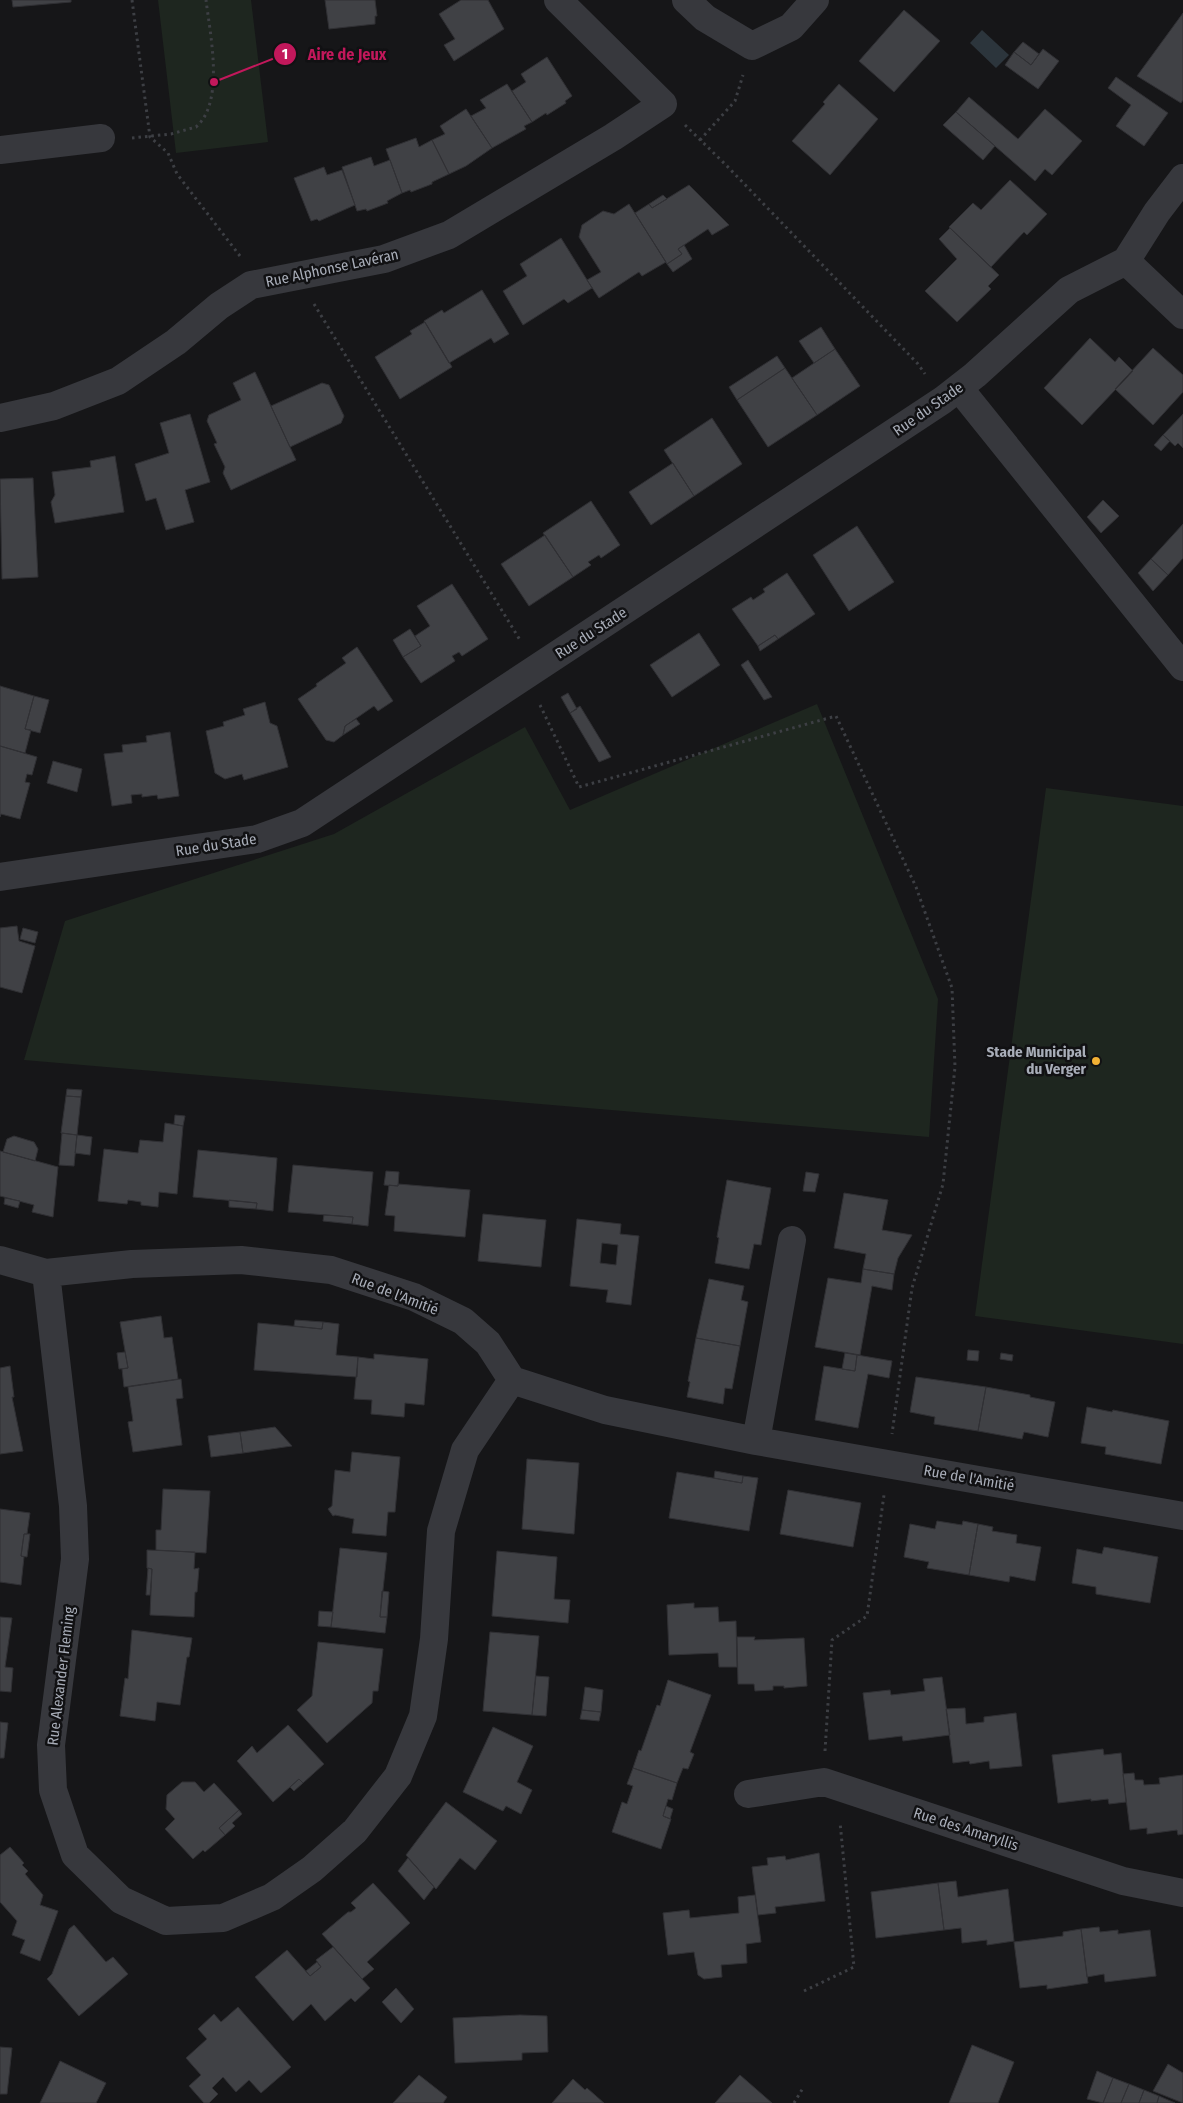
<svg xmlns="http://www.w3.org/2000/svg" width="1183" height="2103" viewBox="0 0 1183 2103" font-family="'Fira Sans Condensed',sans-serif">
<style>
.green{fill:#1e261f}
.water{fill:#2c353c}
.building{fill:#404145;stroke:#303034;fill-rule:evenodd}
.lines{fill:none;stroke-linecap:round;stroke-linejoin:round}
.path{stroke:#3d3f44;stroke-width:3;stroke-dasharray:2.5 4;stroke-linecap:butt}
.minor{stroke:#37383d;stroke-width:28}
.poi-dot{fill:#f2b134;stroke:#111113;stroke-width:2}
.labels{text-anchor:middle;stroke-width:5;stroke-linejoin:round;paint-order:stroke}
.street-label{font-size:15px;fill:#a8adb8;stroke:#111113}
.poi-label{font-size:15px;font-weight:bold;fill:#a8adb8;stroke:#111113;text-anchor:end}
.leader{fill:none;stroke:#c2185b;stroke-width:2}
.callout-dot{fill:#c2185b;stroke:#111113;stroke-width:2}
.mark-label{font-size:15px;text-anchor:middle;font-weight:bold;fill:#fff}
.callout-label{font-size:16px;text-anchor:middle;font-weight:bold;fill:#c2185b;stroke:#111113;stroke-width:5;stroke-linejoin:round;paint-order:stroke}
</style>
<rect width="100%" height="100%" fill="#161618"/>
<path class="green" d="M158 0H251L268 142 176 153Z
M817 704 938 999 929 1137 24 1060 65 921 334 834 525 727 570 810Z
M1046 788 1183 806V1344L975 1316Z"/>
<path class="water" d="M982 30 1009 55 996 68 970 43Z"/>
<path class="building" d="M12 0H71V2L13 7Z
M325 0H375L377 16H375V24L329 29Z
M461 0H488L504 29 454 61 444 45 455 39 439 14Z
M904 10 940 41 894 92 859 61Z
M1183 13V100L1181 103 1137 76Z
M1023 42 1039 54 1031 65 1014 52Z
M1043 49 1059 61 1038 89 1005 65 1014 52 1031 65Z
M547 57 572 96 565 101 566 103 547 115 546 113 532 122 512 91 526 82 521 74Z
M1116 77 1168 113 1144 146 1116 126 1131 105 1108 88Z
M507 84 532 122 524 126 526 129 492 148 471 116 486 108 480 100Z
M839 84 878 119 830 175 792 141 825 104 823 102Z
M969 97 1018 139 1045 109 1082 141 1052 175 1045 169 1035 181 956 112Z
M466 109 492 148 466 166 449 174 432 140 445 134 440 126Z
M956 112 995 146 983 160 943 125Z
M416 138 419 147 432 140 449 174 432 182V184L411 192 410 190 402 193 386 149Z
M371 157 374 166 390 160 402 193 387 201 388 203 367 211 366 209 357 211 342 167Z
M324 167 327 175 342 170 355 205 319 221 317 219 311 221 294 178Z
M1010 180 1047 214 1027 235 1024 232 991 267 949 227 973 203 981 210Z
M689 185 729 225 712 235 708 229 678 249 682 254 667 264 635 213 649 204 652 208Z
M663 195 667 199 652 208 649 204Z
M629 204 666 262 642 276 639 272 599 298 587 280 601 272 579 237 582 225 603 211 614 214Z
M950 228 999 275 988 286 991 289 957 322 925 291 957 259 939 239Z
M561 238 592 288 568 303 564 299 523 325 503 291 527 276 520 264Z
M684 245 692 259 673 272 667 264 682 254 678 249Z
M482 290 509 334 494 343 491 338 449 363 424 321 442 310 444 313Z
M425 322 452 367 400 399 375 357 412 334 410 331Z
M821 327 835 349 814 363 799 341Z
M1090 338 1115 362 1119 357 1133 371 1082 425 1044 388Z
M1153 348 1183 375V392L1153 425 1115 389Z
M835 349 860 386 817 415 792 378Z
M777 356 785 368 737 400 729 387Z
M785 368 817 415 768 447 737 400Z
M255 372 296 460 231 490 223 473 225 467 214 444 217 443 207 421 209 415 241 400 233 383Z
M322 383 329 385 344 416 341 423 290 447 271 406Z
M190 414 210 482 185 490 194 522 166 530 156 498 146 501 135 464 169 453 160 423Z
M1183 414V448L1178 443 1175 446 1163 435Z
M712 418 742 464 694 496 664 450Z
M1163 435 1170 441 1161 451 1154 445Z
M115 456 124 512 55 523 51 502 55 495 52 472 91 467 90 461Z
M673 463 694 496 651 525 629 492Z
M33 478 38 577 2 579 0 479Z
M1103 500 1119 516 1101 533 1087 517Z
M591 501 620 545 601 558 599 555 588 562 591 565 573 577 543 533Z
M1183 524V558L1168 575 1151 559Z
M857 526 894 582 849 611 813 555Z
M545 535 573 577 529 606 501 564Z
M1151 559 1168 575 1153 591 1138 573Z
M787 573 815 614 778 639 775 635 758 646 732 609 751 597 753 600 765 592 763 589Z
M452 584 488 639 462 656 459 652 452 656 455 661 421 683 403 657 421 646 415 636 430 626 417 606Z
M410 629 421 646 403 657 393 640Z
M699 633 720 665 672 697 650 665Z
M775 635 778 639 760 651 758 646Z
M357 647 393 701 378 711 374 706 345 726 343 735 334 742 326 740 298 699 317 686 316 684 346 663 342 658Z
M748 660 772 697 764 700 741 665Z
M0 686 34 696 25 729 31 730 25 753 0 746Z
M568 693 577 709 570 713 561 697Z
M34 696 49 700 40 733 25 729Z
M265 702 270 723 277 726 288 767 244 780 242 774 225 779 215 773 206 731 224 726 223 722 245 715 243 709Z
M580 706 611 757 599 762 570 713Z
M356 719 360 724 343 735 345 726Z
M170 732 179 796 158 799 157 795 142 797V794L131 795 132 803 112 806 104 754 123 752 122 745 147 742 146 736Z
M0 746 37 757 32 775 27 774 25 782 30 783 20 819 1 814 0 817Z
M53 761 82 769 77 792 47 783Z
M17 926 19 941 35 946 22 993 0 987V928Z
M23 928 38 932 35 943 20 939Z
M67 1089 82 1090 81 1097 66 1096Z
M66 1096 81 1097 77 1135 61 1133Z
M175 1115 185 1116 183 1126 174 1124Z
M165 1123 183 1126 177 1194 159 1192 158 1207 141 1205V1202L128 1200 127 1204 98 1201 104 1149 138 1153 140 1140 163 1142Z
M62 1133 77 1135 74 1166 59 1165Z
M77 1135 92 1137 90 1155 75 1153Z
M14 1136 34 1142 38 1149 35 1161 3 1152 7 1139Z
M198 1150 277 1158 273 1211 256 1209 257 1203 193 1197Z
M0 1151 58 1167 53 1217 32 1212 34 1205 0 1196Z
M293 1165 373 1172 368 1226 352 1224 353 1217 288 1212Z
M386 1171 399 1172 398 1186 384 1185Z
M806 1172 819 1174 815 1192 803 1191Z
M727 1180 771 1188 761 1245 754 1244 749 1269 715 1263 719 1238 717 1237Z
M398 1184 470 1190 465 1237 394 1231 395 1216 385 1215 389 1185 398 1186Z
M844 1193 888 1200 882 1230 912 1235 898 1258 894 1274 863 1269 866 1254 834 1248Z
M5 1198 20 1201 18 1208 4 1204Z
M229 1200 257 1203 256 1209 229 1207Z
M483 1214 546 1220 541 1267 478 1261Z
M324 1215 353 1217 352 1224 323 1221Z
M577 1219 621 1224 620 1234 639 1236 631 1305 606 1302 608 1290 570 1286ZM602 1243 618 1245 616 1265 600 1263Z
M863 1269 894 1274 892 1290 872 1286 860 1355 815 1347 828 1278 861 1283Z
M709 1279 744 1286 741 1300 748 1302 740 1346 696 1338Z
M161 1316 164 1338 172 1337 178 1379 124 1387 122 1369 128 1368 120 1322Z
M295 1320 323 1322 322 1329 294 1326Z
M323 1322 339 1324 336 1355 358 1357 357 1377 254 1370 258 1323 322 1329Z
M696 1338 740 1346 732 1389 725 1388 723 1404 687 1397 690 1382 688 1381Z
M968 1350 979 1351 978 1361 967 1360Z
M125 1352 128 1368 119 1369 117 1353Z
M845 1353 857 1355 855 1371 842 1369Z
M1001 1353 1013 1355 1012 1361 1000 1359Z
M374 1354 428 1359 424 1405 405 1403 404 1417 371 1414 372 1400 354 1399 358 1357 374 1359Z
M857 1355 892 1361 889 1378 868 1374 858 1428 815 1420 824 1366 855 1371Z
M10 1366 14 1397H12L23 1451 0 1454V1368Z
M916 1377 986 1387 978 1431 934 1424 935 1417 910 1412Z
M181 1379 183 1398 176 1399 182 1445 133 1452 128 1422 133 1421 128 1387Z
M986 1387 1030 1395V1397L1055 1402 1048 1437 1024 1432 1022 1439 978 1431Z
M1087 1407 1112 1412 1113 1410 1169 1421 1161 1464 1105 1454 1106 1447 1081 1443Z
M275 1427 292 1446 243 1453 240 1432Z
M240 1432 243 1453 211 1457 208 1436Z
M352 1452 400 1457 395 1512H388L386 1536 352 1533 354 1519 335 1515 333 1516 328 1509 332 1506 335 1470 350 1472Z
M527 1459 579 1463 574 1534 522 1529Z
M715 1471 743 1476 742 1483 714 1478Z
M677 1472 742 1483 743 1476 758 1478 749 1531 669 1518Z
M163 1489 210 1491 206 1553 156 1550V1530H161Z
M788 1490 861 1503 853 1547 780 1534Z
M0 1509 30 1513 27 1534H24L21 1556 24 1557 21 1585 0 1582Z
M937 1521 962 1525 963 1521 978 1524 969 1575 927 1568 929 1562 904 1557 910 1524 935 1529Z
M978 1524 993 1527 992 1531 1017 1535 1016 1543 1041 1547 1035 1581 1010 1576 1009 1582 969 1575Z
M24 1534H30L27 1557 21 1556Z
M1104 1547 1158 1557 1150 1603 1096 1594V1587L1072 1583 1077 1549 1102 1554Z
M340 1548 387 1553 380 1617H387L385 1633 331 1627Z
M147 1550 195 1552 194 1569 199 1568 197 1592H195L194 1617 150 1615 152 1569 147 1568Z
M497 1551 557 1557 554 1599 570 1600 568 1623 492 1616Z
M148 1568 152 1569 150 1595H146Z
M382 1591 389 1592 387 1617H380Z
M694 1603V1608L718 1607 719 1622 736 1621 737 1667H719L718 1653 669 1655 667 1605Z
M319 1611 333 1612 331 1627 318 1626Z
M0 1617 12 1618 5 1667 13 1668 11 1692 0 1691Z
M132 1630 192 1638 189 1657H187L180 1705 157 1702 155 1721 120 1716 125 1678 128 1679Z
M490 1632 539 1636 532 1715 483 1711Z
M737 1637H755L754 1640 804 1638 807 1686 784 1688V1686H773V1690L755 1691 754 1684H738Z
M318 1642 383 1649 378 1691H373L372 1703 327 1743 297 1710 312 1696Z
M536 1676 549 1677 546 1716 532 1715Z
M942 1677 950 1735 903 1741 902 1736 869 1740 863 1693 890 1690 891 1695 925 1691 923 1679Z
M668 1680 711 1695 690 1752 694 1754 688 1769 683 1768 677 1783 633 1768 639 1750 641 1751 657 1705 660 1706Z
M585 1687 603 1690 601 1712 582 1710Z
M965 1708 966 1724 984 1722V1717L1016 1713 1022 1766 990 1769 989 1761 970 1764 969 1761 953 1763 946 1709Z
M582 1710 601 1712 599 1721 580 1719Z
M0 1722 8 1723 4 1758H0Z
M288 1725 324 1764 303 1783 299 1779 273 1802 237 1761 252 1746 257 1753Z
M493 1727 533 1746 517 1782 532 1790 521 1814 506 1806 503 1811 463 1792Z
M1103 1749 1104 1755 1121 1753 1126 1802 1109 1804 1108 1799 1091 1801V1799L1058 1803 1052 1755Z
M633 1768 677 1783 672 1800 668 1799 663 1816 671 1819 661 1849 612 1832 622 1802 627 1804 633 1786 627 1784Z
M1134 1773 1135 1780H1143L1144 1785 1160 1784 1159 1778 1183 1775V1834L1178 1835 1177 1830 1147 1834V1828L1130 1830 1123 1774Z
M299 1779 303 1783 294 1791 290 1787Z
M182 1782H195L204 1792 214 1783 239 1810 219 1828 225 1835 205 1852 203 1850 193 1859 165 1829 175 1819 166 1809 167 1795Z
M446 1802 497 1841 475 1870 460 1858 436 1889 406 1855Z
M666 1806 673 1809 670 1819 663 1816Z
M239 1810 242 1814 232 1823 235 1826 225 1835 219 1828Z
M10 1847 24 1863 22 1865 28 1871 25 1874 43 1895 40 1905 58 1911 40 1961 20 1953 25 1940 12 1935 17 1921 0 1902V1855Z
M819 1853 825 1901 775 1907 776 1913 758 1915 752 1867 768 1865 767 1858 785 1856 786 1860Z
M408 1858 434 1887 424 1900 398 1871Z
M956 1881 958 1897 1008 1889 1014 1941 987 1945V1940L962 1943 961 1928 944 1930 938 1883Z
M373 1883 410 1923 367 1962 374 1969 362 1979 322 1934 348 1912H351L356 1908 351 1903Z
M938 1883 944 1930 876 1938 871 1892Z
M755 1895 761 1942 746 1944 747 1963 721 1965 722 1977 704 1979 698 1975 694 1952 668 1955 663 1913 689 1910 690 1918 739 1913 738 1897Z
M74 1925 106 1962 113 1957 128 1974 79 2016 47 1979 52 1974 69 1929Z
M1099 1927 1100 1932 1118 1930V1934L1150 1930 1156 1976 1105 1982 1104 1974 1087 1977 1081 1929Z
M1081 1929 1088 1983 1047 1989V1985L1020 1988 1014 1942 1063 1936V1932Z
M333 1947 370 1988 355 2002 351 1998 325 2021 311 2004 293 2021 255 1977 287 1950 310 1976 321 1967 316 1960Z
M317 1962 321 1967 310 1976 306 1971Z
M396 1988 414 2009 401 2023 382 2002Z
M238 2007 291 2067 261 2093 249 2080 236 2092 223 2077 212 2088 218 2094 209 2103H204L189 2086 201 2075 186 2058 207 2039 198 2029 214 2014 221 2022Z
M520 2015 547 2016 548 2052 522 2053V2060L455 2063 453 2018Z
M972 2045 1014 2062 998 2103H949Z
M0 2047 12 2048 7 2094H0Z
M60 2061 106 2083 96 2103H40Z
M1168 2064 1183 2073V2103L1153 2091Z
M1097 2071 1113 2078 1103 2103 1087 2099Z
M419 2075 447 2097 443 2103H393Z
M740 2075 772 2103H715Z
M1113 2078 1129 2084 1121 2103H1103Z
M573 2079 585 2090 587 2088 604 2103H552Z
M1129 2084 1144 2090 1139 2103H1121Z
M1144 2090 1159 2096 1157 2103H1139Z
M1159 2096 1175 2103H1157Z"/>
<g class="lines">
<path class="path" d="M132 0 150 137 168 153 177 174 240 256
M685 125 726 165 918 364 925 374
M132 138 171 134 196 127C225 102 210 34 206 0
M700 140 735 101 743 75
M314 304 520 640
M540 705 579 787 836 716 916 887 952 988 955 1067 943 1184 912 1288 892 1434
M825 1751 832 1640 867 1616 884 1495
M804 1991 854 1967 840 1822
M794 2103 803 2088"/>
<path class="minor" d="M686 0 705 18 752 46 791 27 815 0
M0 150 101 138
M1126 261 1183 315
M959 388 1183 667
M0 418 54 406 118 381 176 342 219 306 251 285 384 259 449 235 613 137 663 104 558 0
M0 877 257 839 302 823 943 400 975 375 1069 290 1126 261 1157 212 1183 178
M0 1260 46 1273 132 1264 241 1260 331 1270 414 1297 463 1321 488 1343 512 1380 605 1410 756 1441 1183 1516
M46 1273 73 1506 75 1559 51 1745 53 1790 75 1855 121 1900 166 1921 223 1918 272 1897 312 1869 355 1831 398 1776 423 1716 434 1639 441 1531 465 1450 512 1380
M756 1441 792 1240
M748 1794 824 1782 1123 1881 1183 1893"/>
</g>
<circle class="poi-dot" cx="1096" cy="1061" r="5"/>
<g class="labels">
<g class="street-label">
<text transform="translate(332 268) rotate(-12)" y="5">Rue Alphonse Lavéran</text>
<text transform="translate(928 409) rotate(-35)" y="5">Rue du Stade</text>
<text transform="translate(591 633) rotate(-33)" y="5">Rue du Stade</text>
<text transform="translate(216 845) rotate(-9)" y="5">Rue du Stade</text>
<text transform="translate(395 1294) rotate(21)" y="5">Rue de l'Amitié</text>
<text transform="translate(969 1478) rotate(10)" y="5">Rue de l'Amitié</text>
<text transform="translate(61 1676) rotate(-83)" y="5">Rue Alexander Fleming</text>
<text transform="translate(966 1829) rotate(18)" y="5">Rue des Amaryllis</text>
</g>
<g class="poi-label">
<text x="1086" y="1057">Stade Municipal<tspan x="1086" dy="17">du Verger</tspan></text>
</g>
</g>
<path class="leader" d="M214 82L285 54"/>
<g class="callout-dot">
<circle cx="214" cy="82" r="5"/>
<circle cx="285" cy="54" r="12"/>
</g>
<g class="mark-label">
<text x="285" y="59">1</text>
</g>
<g class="callout-label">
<text x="347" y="60">Aire de Jeux</text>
</g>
</svg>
